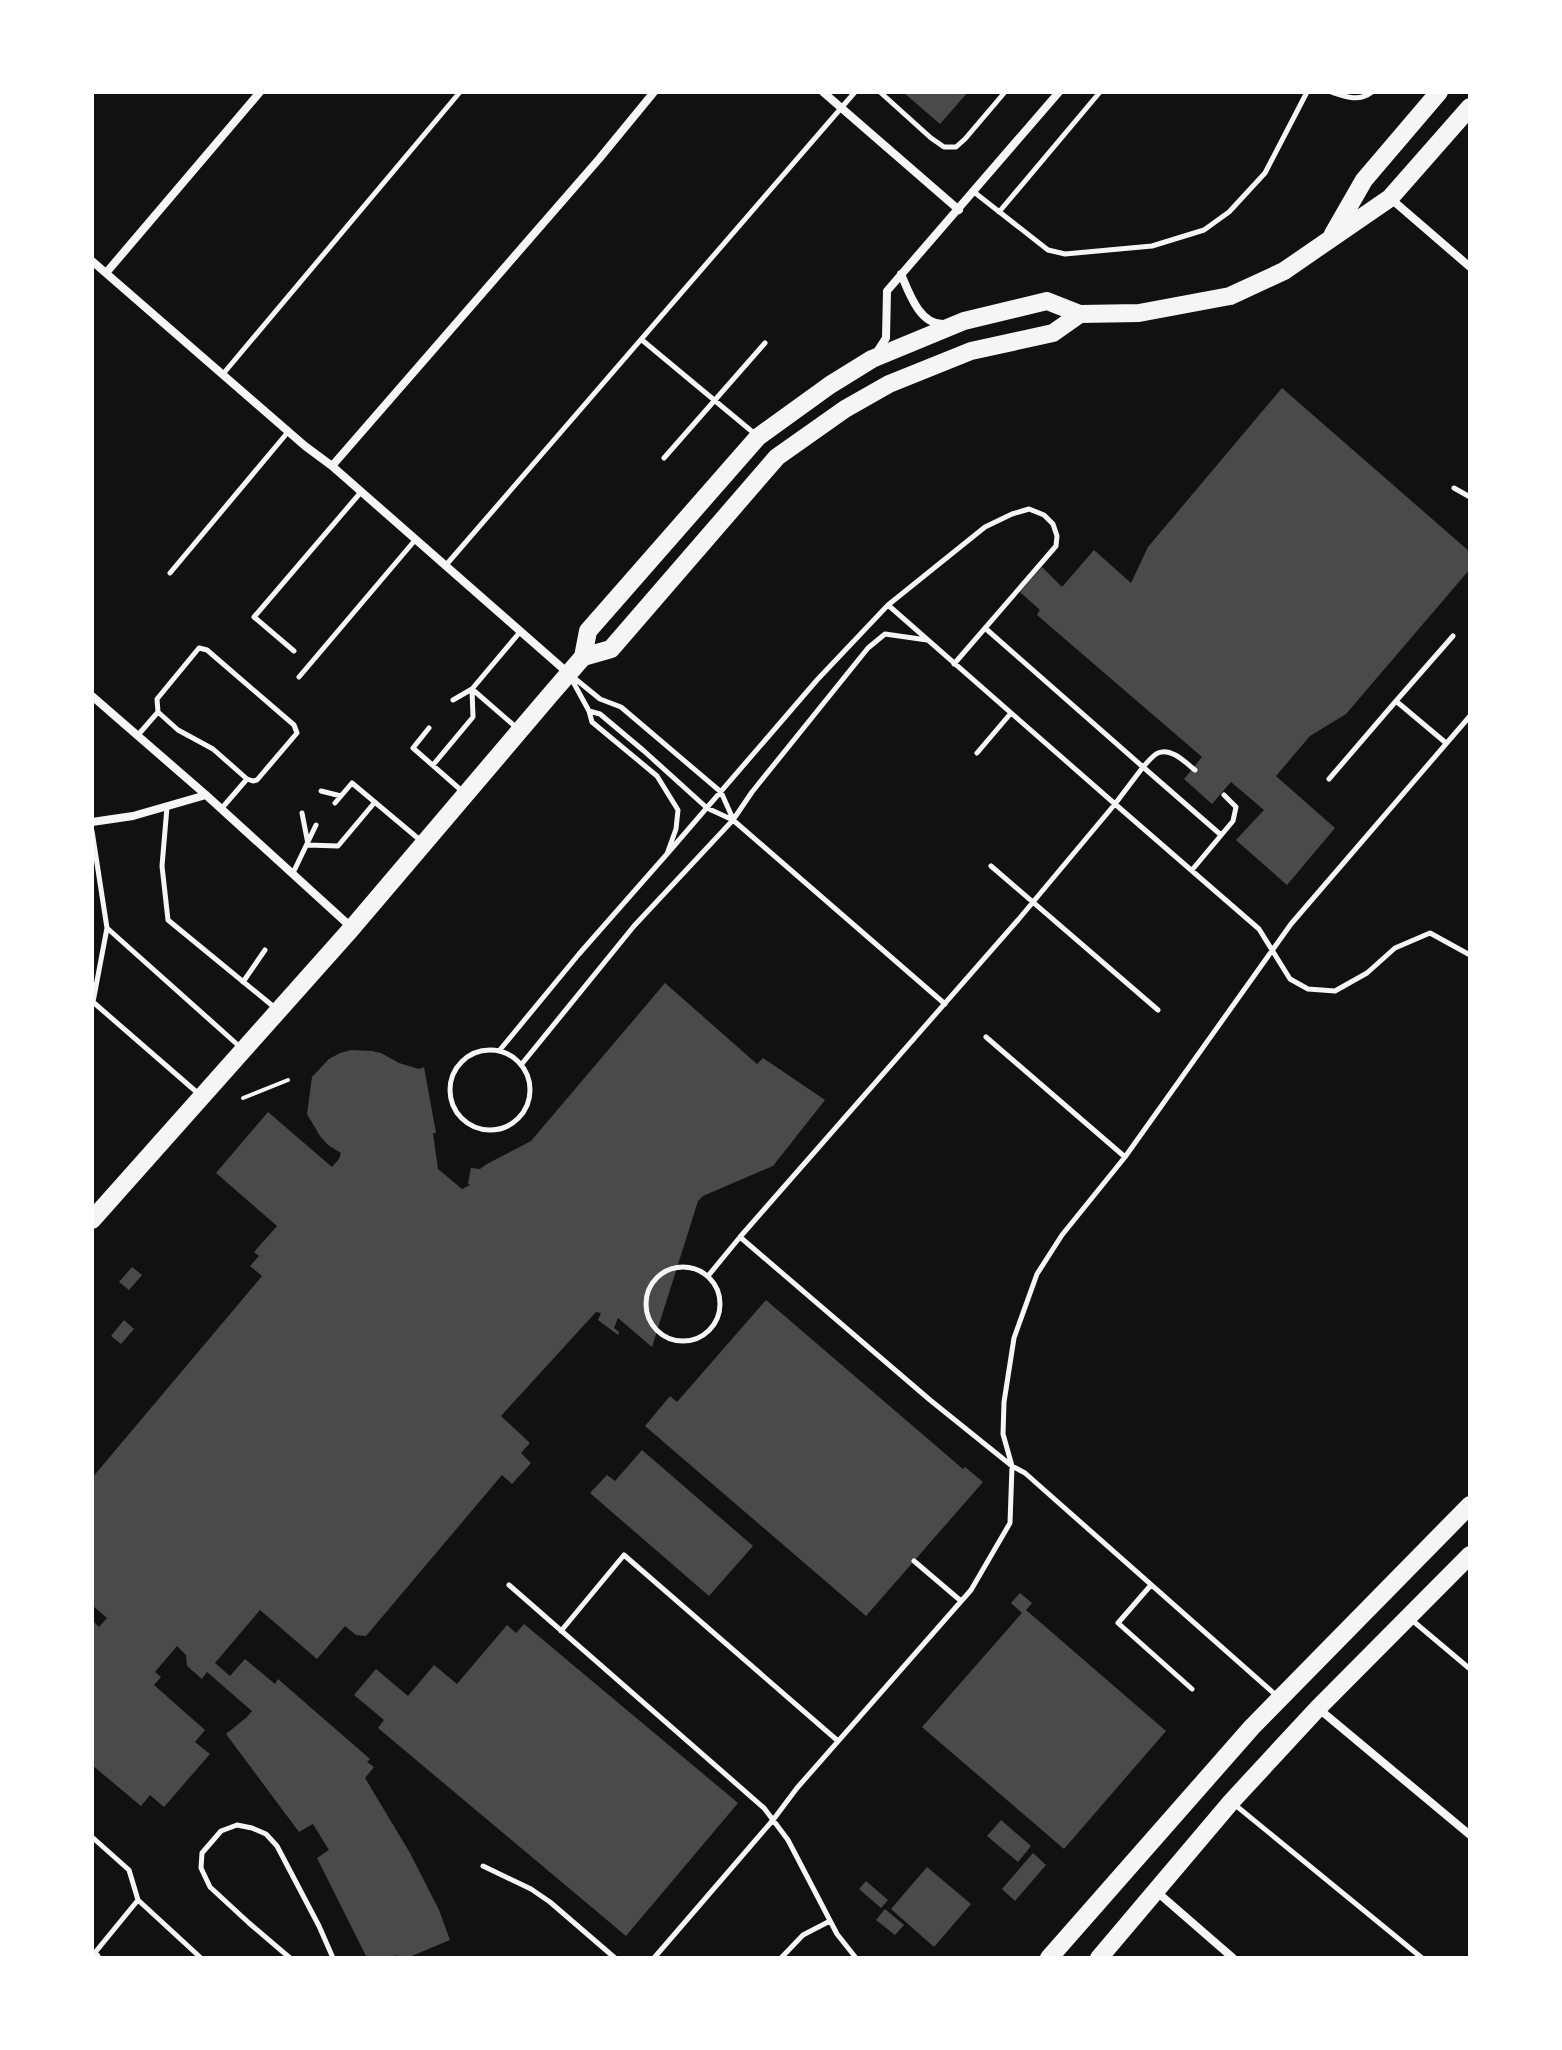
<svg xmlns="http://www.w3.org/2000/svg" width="1562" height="2050" viewBox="0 0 1562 2050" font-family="Raleway,sans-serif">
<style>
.building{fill:#4a4a4a}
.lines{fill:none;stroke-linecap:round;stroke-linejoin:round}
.path{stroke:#f5f5f5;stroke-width:4}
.service{stroke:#f5f5f5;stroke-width:5}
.minor{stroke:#f5f5f5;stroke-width:8}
.tertiary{stroke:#f5f5f5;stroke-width:14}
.primary{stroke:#f5f5f5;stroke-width:18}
</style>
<rect width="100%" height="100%" fill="#111"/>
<path class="building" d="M903 92H968L940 124Z
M1282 388 1470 552V569L1346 714 1310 736 1276 776 1335 828 1287 885 1236 840 1264 810 1231 782 1212 804 1184 779 1202 757 1037 615 1040 610 1020 592 1042 567 1062 587 1094 550 1131 583 1148 547Z
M665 983 757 1064 763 1058 825 1100 773 1166 703 1196 698 1201 652 1347 618 1318 614 1328 619 1332 618 1335 598 1320 601 1313 596 1312 501 1416 530 1443 521 1453 531 1463 512 1484 502 1475 366 1636 356 1635 345 1626 317 1659 260 1610 215 1663 230 1676 245 1659 275 1684 278 1679 370 1759 367 1762 374 1767 365 1778 410 1853 439 1910 450 1940 407 1958H397L396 1955 390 1958H367L317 1858 329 1850 313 1824 299 1832 226 1734 247 1717 252 1711 207 1672 202 1679 187 1666 186 1655 177 1646 155 1672 161 1677 154 1685 205 1730 195 1742 210 1754 164 1807 150 1795 141 1806 92 1765V1624L94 1622 99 1627 107 1618 92 1605V1478L262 1276 250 1266 259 1256 254 1252 277 1226 216 1173 268 1112 332 1167 339 1159 341 1153 328 1145 320 1136 307 1114 312 1077 329 1059 340 1053 351 1050 372 1051 381 1053 399 1063 419 1069 424 1067 436 1133H433L438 1169 462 1189 470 1185 468 1183 471 1168 480 1169 487 1164 531 1141Z
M132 1267 142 1275 129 1290 119 1282Z
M766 1300 963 1469 965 1467 983 1482 866 1616 645 1426 670 1396 677 1402Z
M124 1320 134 1329 121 1344 111 1336Z
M642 1450 753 1546 709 1596 590 1493 607 1475 615 1481Z
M1020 1593 1032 1603 1026 1610 1166 1731 1064 1849 922 1727 1022 1613 1011 1603Z
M524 1624 738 1803 626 1936 378 1728 384 1720 354 1695 376 1669 408 1696 434 1665 457 1684 507 1625 516 1633Z
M1001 1820 1031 1846 1018 1862 987 1836Z
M1033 1853 1046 1865 1015 1901 1002 1889Z
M927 1867 971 1904 934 1947 891 1909Z
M866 1881 888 1900 881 1908 859 1889Z
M885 1909 904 1925 895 1935 876 1920Z"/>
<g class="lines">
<path class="path" d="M243 1098 288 1080"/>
<path class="service" d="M880 92 931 138 944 147H956L965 139 1005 92
M1331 92C1346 97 1359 102 1372 92
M974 192 1048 250 1065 254 1152 246 1204 230 1229 212 1265 173 1307 92
M999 212 1100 92
M642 340 755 434
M223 374 460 92
M664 458 765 343
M1454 488 1470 497
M446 565 855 92
M170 573 288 432
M888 605 985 527 1012 514 1029 509 1044 515 1053 524 1057 536 1056 546 954 664
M294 651 254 617 361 492
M299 677 416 539
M573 677 600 699 621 707 721 792 733 819
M589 711 600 714 644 751 707 808 733 820 945 1004
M158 712 178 730 213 749 247 779
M429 728 413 748 462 791
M517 728 472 689 520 632
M138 735 158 712 157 699 199 648 207 650 294 725 297 733 257 780 253 781 247 779 222 808
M1446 743 1396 701 1453 636
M977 753 1011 713
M433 765 473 717 472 689 453 700
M1195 770C1186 763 1171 747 1158 753 1153 755 1147 763 1143 767L1221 835
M1329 779 1396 701
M321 791 341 796
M335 803 352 783 420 840
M167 807 162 866 168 920 274 1007
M302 813 308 844
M92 831 107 928 239 1046
M308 845 338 846 375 802
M667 854 817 680 888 605 1115 804 1143 767 985 628
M991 866 1158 1010
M1192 870 1233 821 1236 807 1224 795
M293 873 316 825
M107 928 93 1002 200 1095
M243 982 265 950
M986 1037 1125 1157
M450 1090a40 40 0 1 1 80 0a40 40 0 1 1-80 0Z
M499 1051 579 954 667 854 676 829 678 810 657 776 592 722 589 711 571 678
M521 1065 634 926 733 820 752 792 868 648 885 634 927 640
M646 1304a37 37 0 1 1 74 0a37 37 0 1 1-74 0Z
M708 1276 740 1237
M914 1561 961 1601
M509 1585 764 1808 788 1840 837 1934 856 1958
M1151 1585 1118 1623 1192 1689
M1413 1621 1470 1669
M561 1631 624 1555 838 1741
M1277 1696 1025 1473 1012 1466 930 1400 740 1237 1018 920 1115 804 1259 929 1290 979 1308 989 1335 991 1367 973 1395 948 1430 933 1470 955
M1234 1804 1422 1958
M92 1837 129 1870 138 1900 201 1958
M483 1866 531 1889 550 1902 615 1958
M93 1955 138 1900
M290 1958 249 1923 210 1887 201 1868 202 1853 221 1831 237 1825 252 1828 266 1834 277 1846 319 1926 333 1958
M654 1958 773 1820 797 1788 971 1590 1010 1523 1012 1466 1003 1434 1004 1402 1014 1338 1037 1274 1062 1235 1125 1157 1291 924 1470 716
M781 1958 803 1935 830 1921"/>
<path class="minor" d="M823 92 959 210
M1390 198 1470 267
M92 261 305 446 332 466 568 673
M106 273 260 92
M901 274C909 293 920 326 945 324
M877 352 886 338 887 291 1059 92
M332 466 599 159 654 92
M92 696 206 795 351 927
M92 822 133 816 206 795
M1319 1709 1470 1835
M1157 1892 1233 1958"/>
<path class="tertiary" d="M92 1957 94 1958"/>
<path class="primary" d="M1333 234 1364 180 1439 92
M583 657 611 649 777 457 845 409 889 384 971 351 1053 333 1080 314
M92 1220 352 928 550 695 583 657 588 631 758 437 830 385 872 359 964 321 1047 301 1080 314 1139 313 1230 296 1284 271 1390 198 1470 107
M1049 1958 1252 1727 1470 1505
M1099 1958 1231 1802 1318 1708 1470 1555"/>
</g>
<rect width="1562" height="2050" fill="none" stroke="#ffffff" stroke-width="188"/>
</svg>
